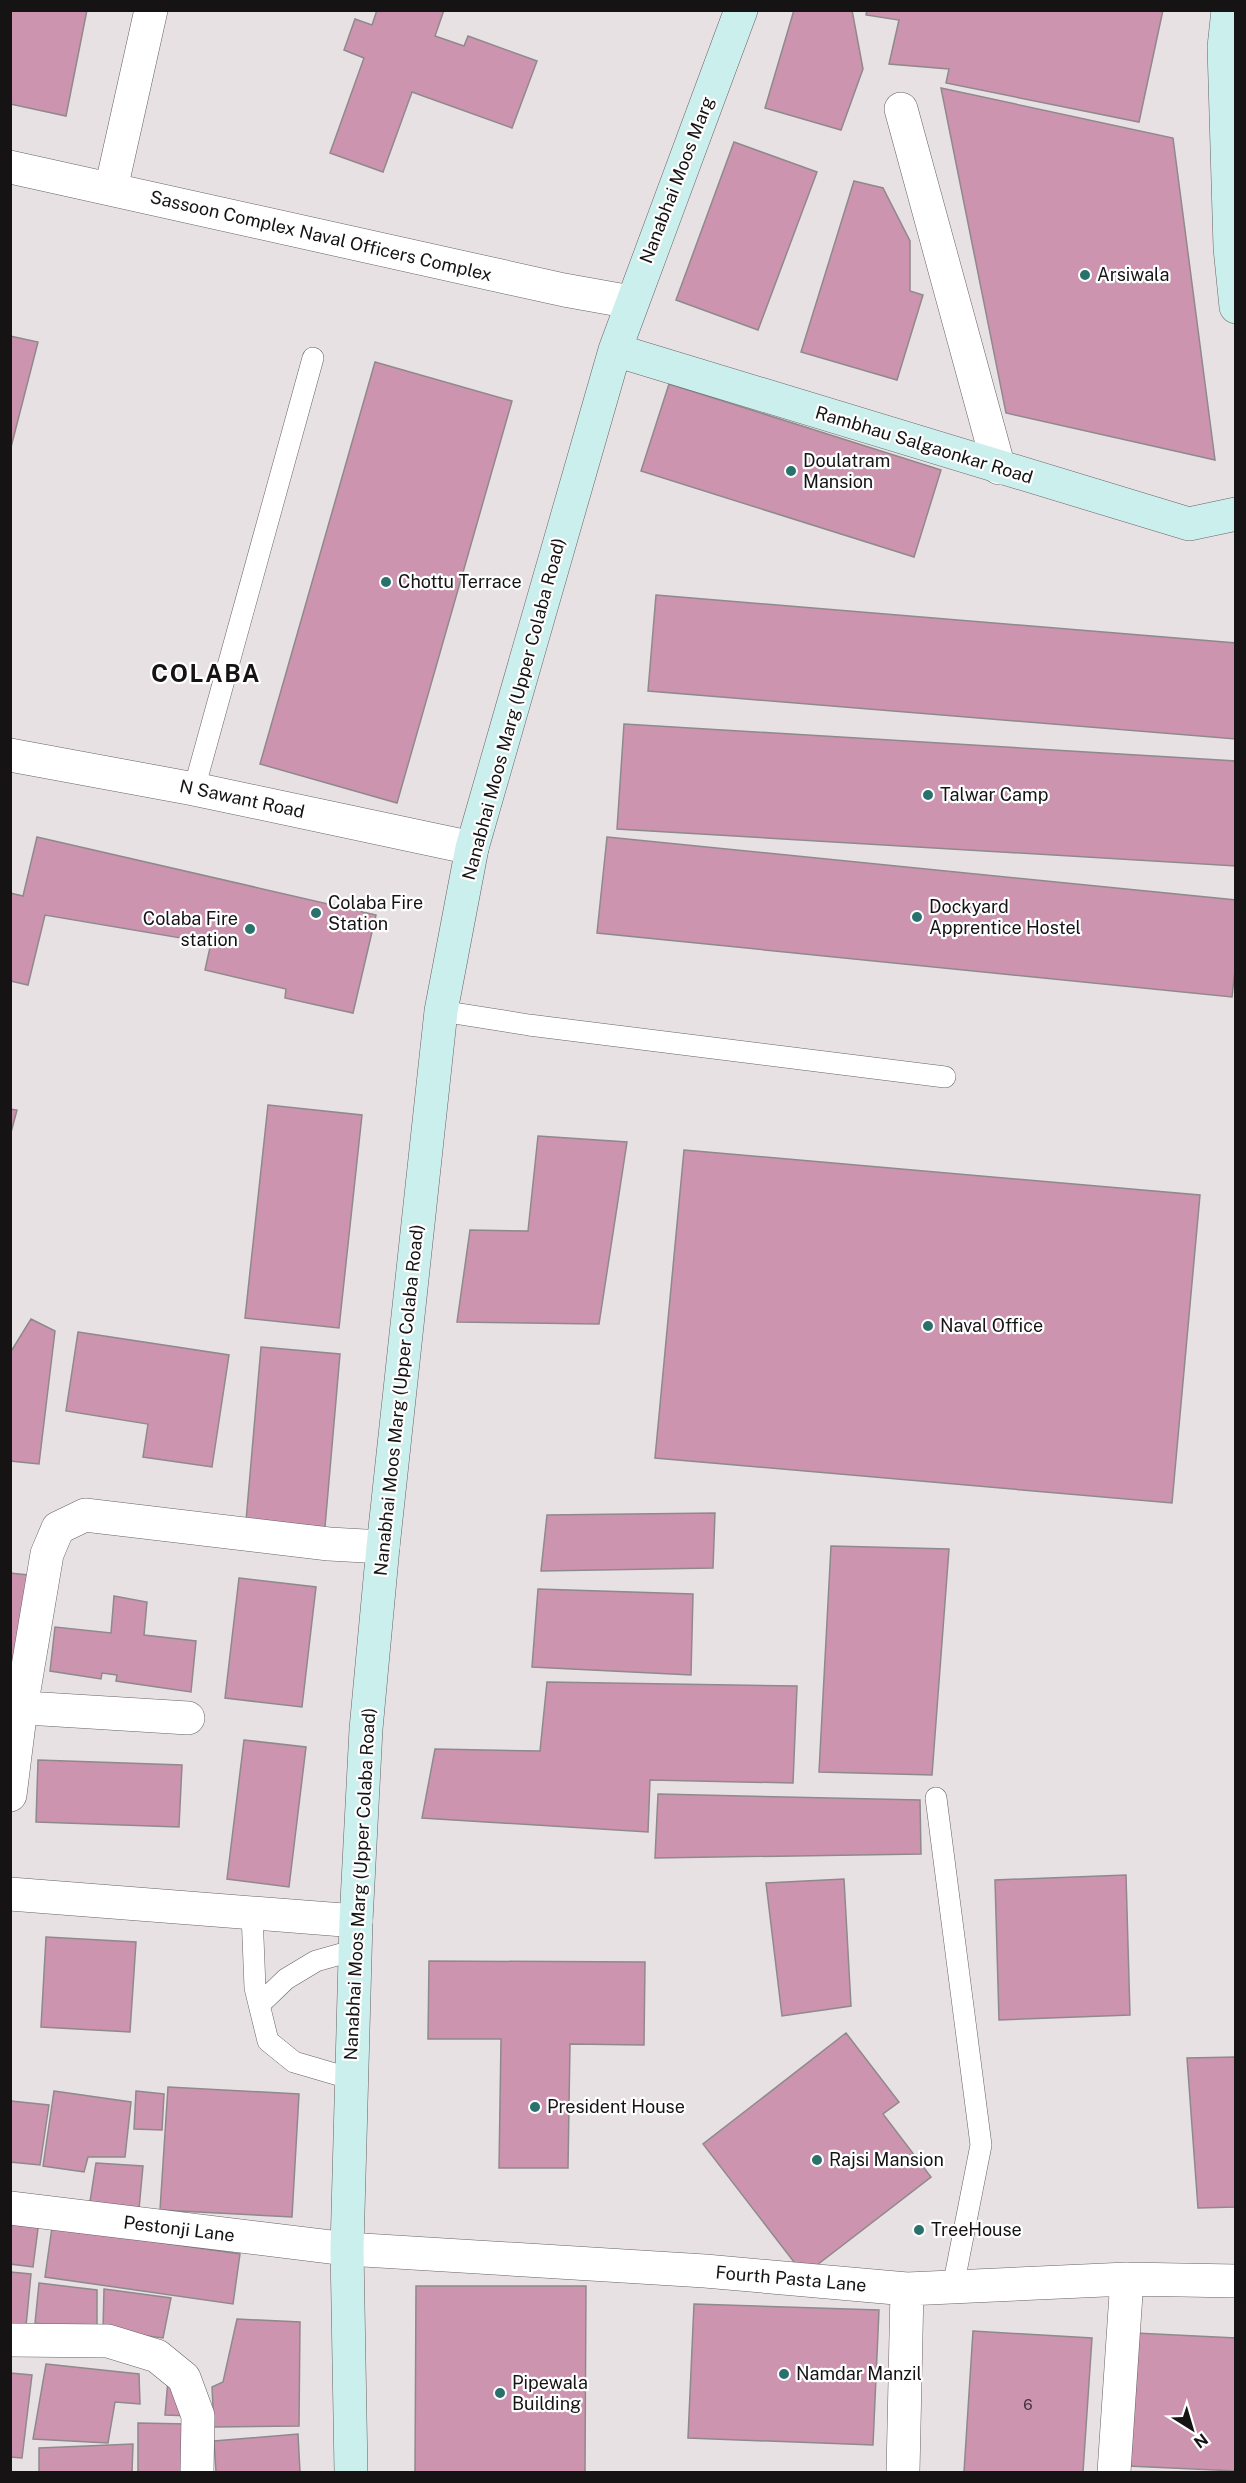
<svg xmlns="http://www.w3.org/2000/svg" width="1246" height="2483" viewBox="0 0 1246 2483" font-family="'Public Sans',sans-serif">
<style>
.building{fill:#cd94af;stroke:#8f898c;stroke-width:1.5}
.lines{fill:none;stroke-linecap:round;stroke-linejoin:round}
.service-casing{stroke:#696265;stroke-width:22}
.minor-casing{stroke:#696265;stroke-width:34}
.secondary-casing{stroke:#696265;stroke-width:34}
.service{stroke:#fff;stroke-width:21}
.minor{stroke:#fff;stroke-width:33}
.secondary{stroke:#cbefec;stroke-width:33}
.poi-dot{fill:#28716c;stroke:#fff;stroke-width:2}
.labels{text-anchor:middle;stroke-width:4.5;stroke-linejoin:round;paint-order:stroke}
.number-label{font-size:15px;fill:#43333b}
.street-label{font-size:18px;fill:#151314;stroke:#fff}
.poi-label{font-size:18px;fill:#151314;stroke:#fff;text-anchor:start}
.district-label{font-size:24px;font-weight:bold;letter-spacing:1.5px;fill:#151314;stroke:#fff}
</style>
<rect width="100%" height="100%" fill="#e8e1e4"/>
<path class="building" d="M10 10H87L66 116 10 104Z
M377 10H444L435 36 464 46 468 36 537 61 512 128 412 92 383 172 330 153 364 58 344 50 355 19 372 25Z
M794 10H852L863 69 841 130 765 108Z
M867 10H1163L1139 122 946 83 949 69 889 64 899 20 866 15Z
M941 88 1173 138 1215 460 1006 413Z
M734 142 817 172 758 330 676 300Z
M854 181 883 188 910 241V291L923 295 897 380 801 352Z
M10 336 38 342 10 451Z
M375 362 512 401 397 803 260 764Z
M669 384 941 470 914 557 641 471Z
M656 595 1236 643V739L648 691Z
M624 724 1236 761V866L617 829Z
M37 837 376 915 353 1013 285 998 286 989 205 970 211 943 45 915 28 985 10 981V893L23 896Z
M607 837 1236 900V960L1232 997 597 933Z
M268 1105 362 1115 339 1328 245 1318Z
M10 1109 17 1110 10 1136Z
M538 1136 627 1142 599 1324 457 1322 470 1230 528 1231Z
M684 1150 1200 1195 1172 1503 655 1458Z
M31 1319 55 1331 39 1464 10 1461V1353Z
M78 1332 229 1355 212 1467 143 1457 148 1424 66 1411Z
M261 1347 340 1354 325 1527 246 1521Z
M715 1513 713 1568 541 1571 547 1515Z
M831 1546 949 1549 932 1775 819 1772Z
M10 1573 28 1575 10 1678Z
M239 1578 316 1587 302 1707 225 1698Z
M538 1589 693 1594 691 1675 532 1667Z
M114 1596 147 1602 144 1635 196 1641 191 1692 116 1681 117 1675 102 1673 101 1679 50 1671 55 1627 111 1633Z
M547 1682 797 1686 793 1783 650 1780 648 1832 422 1818 435 1749 540 1751Z
M244 1740 306 1747 289 1887 227 1879Z
M38 1760 182 1765 179 1827 36 1822Z
M658 1794 920 1800 921 1854 655 1858Z
M1126 1875 1130 2015 999 2020 995 1880Z
M844 1879 851 2006 782 2016 766 1883Z
M46 1937 136 1942 130 2032 41 2027Z
M429 1961 645 1962 644 2045 570 2044 568 2168H499L501 2039H428Z
M846 2033 899 2102 883 2114 931 2177 804 2275 703 2144Z
M1236 2057V2207L1198 2208 1187 2058Z
M168 2087 299 2094 292 2217 160 2210Z
M54 2091 131 2102 125 2157H88L84 2172 43 2166Z
M136 2091 164 2094 162 2130 134 2129Z
M11 2101 49 2105 40 2165 10 2162Z
M96 2163 143 2166 139 2209 89 2208Z
M10 2220 39 2221 33 2267 10 2264Z
M52 2227 240 2254 233 2304 45 2277Z
M10 2272 31 2274 26 2326H10Z
M39 2283 97 2290V2330L35 2323Z
M416 2286H586L585 2472H415Z
M104 2289 171 2298 163 2338 103 2330Z
M694 2304 879 2310 873 2445 688 2438Z
M237 2319 300 2322 299 2426 214 2427 212 2387 223 2382Z
M973 2331 1092 2338 1083 2472H964Z
M1135 2333 1236 2338V2471L1128 2466Z
M46 2364 139 2374 140 2404 115 2402 108 2443 33 2439Z
M10 2373 32 2375 22 2458 10 2457Z
M168 2380 191 2416 165 2415Z
M138 2423 187 2424V2472H138Z
M298 2434 300 2472H216L214 2441Z
M133 2444 132 2472H39V2448Z"/>
<g class="lines">
<g class="service-casing">
<path id="service" d="M194 789 313 358
M441 1011 529 1025 945 1077
M936 1798 981 2145 953 2287
M252 1913 255 1988 268 2041 294 2062 352 2079
M260 2004 286 1979 316 1961 355 1950"/>
</g>
<g class="minor-casing">
<path id="minor" d="M901 109 999 468
M10 167 564 290 631 302
M111 189 151 10
M10 755 194 789 472 848
M10 1707 188 1718
M10 1795 21 1708 47 1554 58 1528 85 1515 329 1544 383 1547
M10 1894 356 1921
M10 2208 347 2249 705 2271 907 2289 1127 2279 1236 2281
M10 2340 108 2341 157 2356 184 2378 198 2416 197 2472
M903 2472 907 2289
M1114 2472 1127 2279"/>
</g>
<g class="secondary-casing">
<path id="secondary" d="M1228 10 1224 47 1230 248 1236 307
M615 350 1189 524 1236 514
M351 2472 347 2249 356 1921 366 1729 383 1547 441 1011 472 848 615 350 741 10"/>
</g>
<use href="#service" class="service"/>
<use href="#minor" class="minor"/>
<use href="#secondary" class="secondary"/>
</g>
<g class="poi-dot">
<circle cx="1085" cy="275" r="6"/>
<circle cx="791" cy="471" r="6"/>
<circle cx="386" cy="582" r="6"/>
<circle cx="928" cy="795" r="6"/>
<circle cx="316" cy="913" r="6"/>
<circle cx="917" cy="917" r="6"/>
<circle cx="250" cy="929" r="6"/>
<circle cx="928" cy="1326" r="6"/>
<circle cx="535" cy="2107" r="6"/>
<circle cx="817" cy="2160" r="6"/>
<circle cx="919" cy="2230" r="6"/>
<circle cx="784" cy="2374" r="6"/>
<circle cx="500" cy="2393" r="6"/>
</g>
<g class="labels">
<g class="number-label">
<text x="1028" y="2410">6</text>
</g>
<g class="street-label">
<text transform="translate(677 180) rotate(-69)" y="6">Nanabhai Moos Marg</text>
<text transform="translate(321 236) rotate(13)" y="6">Sassoon Complex Naval Officers Complex</text>
<text transform="translate(924 445) rotate(17)" y="6">Rambhau Salgaonkar Road</text>
<text transform="translate(514 709) rotate(-75)" y="6">Nanabhai Moos Marg (Upper Colaba Road)</text>
<text transform="translate(242 799) rotate(12)" y="6">N Sawant Road</text>
<text transform="translate(399 1400) rotate(-84)" y="6">Nanabhai Moos Marg (Upper Colaba Road)</text>
<text transform="translate(360 1884) rotate(-87)" y="6">Nanabhai Moos Marg (Upper Colaba Road)</text>
<text transform="translate(179 2229) rotate(7)" y="6">Pestonji Lane</text>
<text transform="translate(791 2279) rotate(5)" y="6">Fourth Pasta Lane</text>
</g>
<g class="poi-label">
<text x="1097" y="281">Arsiwala</text>
<text x="803" y="467">Doulatram<tspan x="803" dy="21">Mansion</tspan></text>
<text x="398" y="588">Chottu Terrace</text>
<text x="940" y="801">Talwar Camp</text>
<text x="328" y="909">Colaba Fire<tspan x="328" dy="21">Station</tspan></text>
<text x="929" y="913">Dockyard<tspan x="929" dy="21">Apprentice Hostel</tspan></text>
<text x="238" y="925" text-anchor="end">Colaba Fire<tspan x="238" dy="21">station</tspan></text>
<text x="940" y="1332">Naval Office</text>
<text x="547" y="2113">President House</text>
<text x="829" y="2166">Rajsi Mansion</text>
<text x="931" y="2236">TreeHouse</text>
<text x="796" y="2380">Namdar Manzil</text>
<text x="512" y="2389">Pipewala<tspan x="512" dy="21">Building</tspan></text>
</g>
<g class="district-label">
<text x="206" y="682">COLABA</text>
</g>
</g>
<rect width="1246" height="2483" fill="none" stroke="#151314" stroke-width="24"/>
<g transform="translate(1192 2429) rotate(143)" stroke="#ffffff" stroke-width="4.5" paint-order="stroke">
<path d="M0-4.5L10 22L0 15L-10 22Z" fill="#151314"/>
<text y="-9" font-size="16" font-weight="bold" text-anchor="middle" fill="#151314">N</text>
</g>
</svg>
